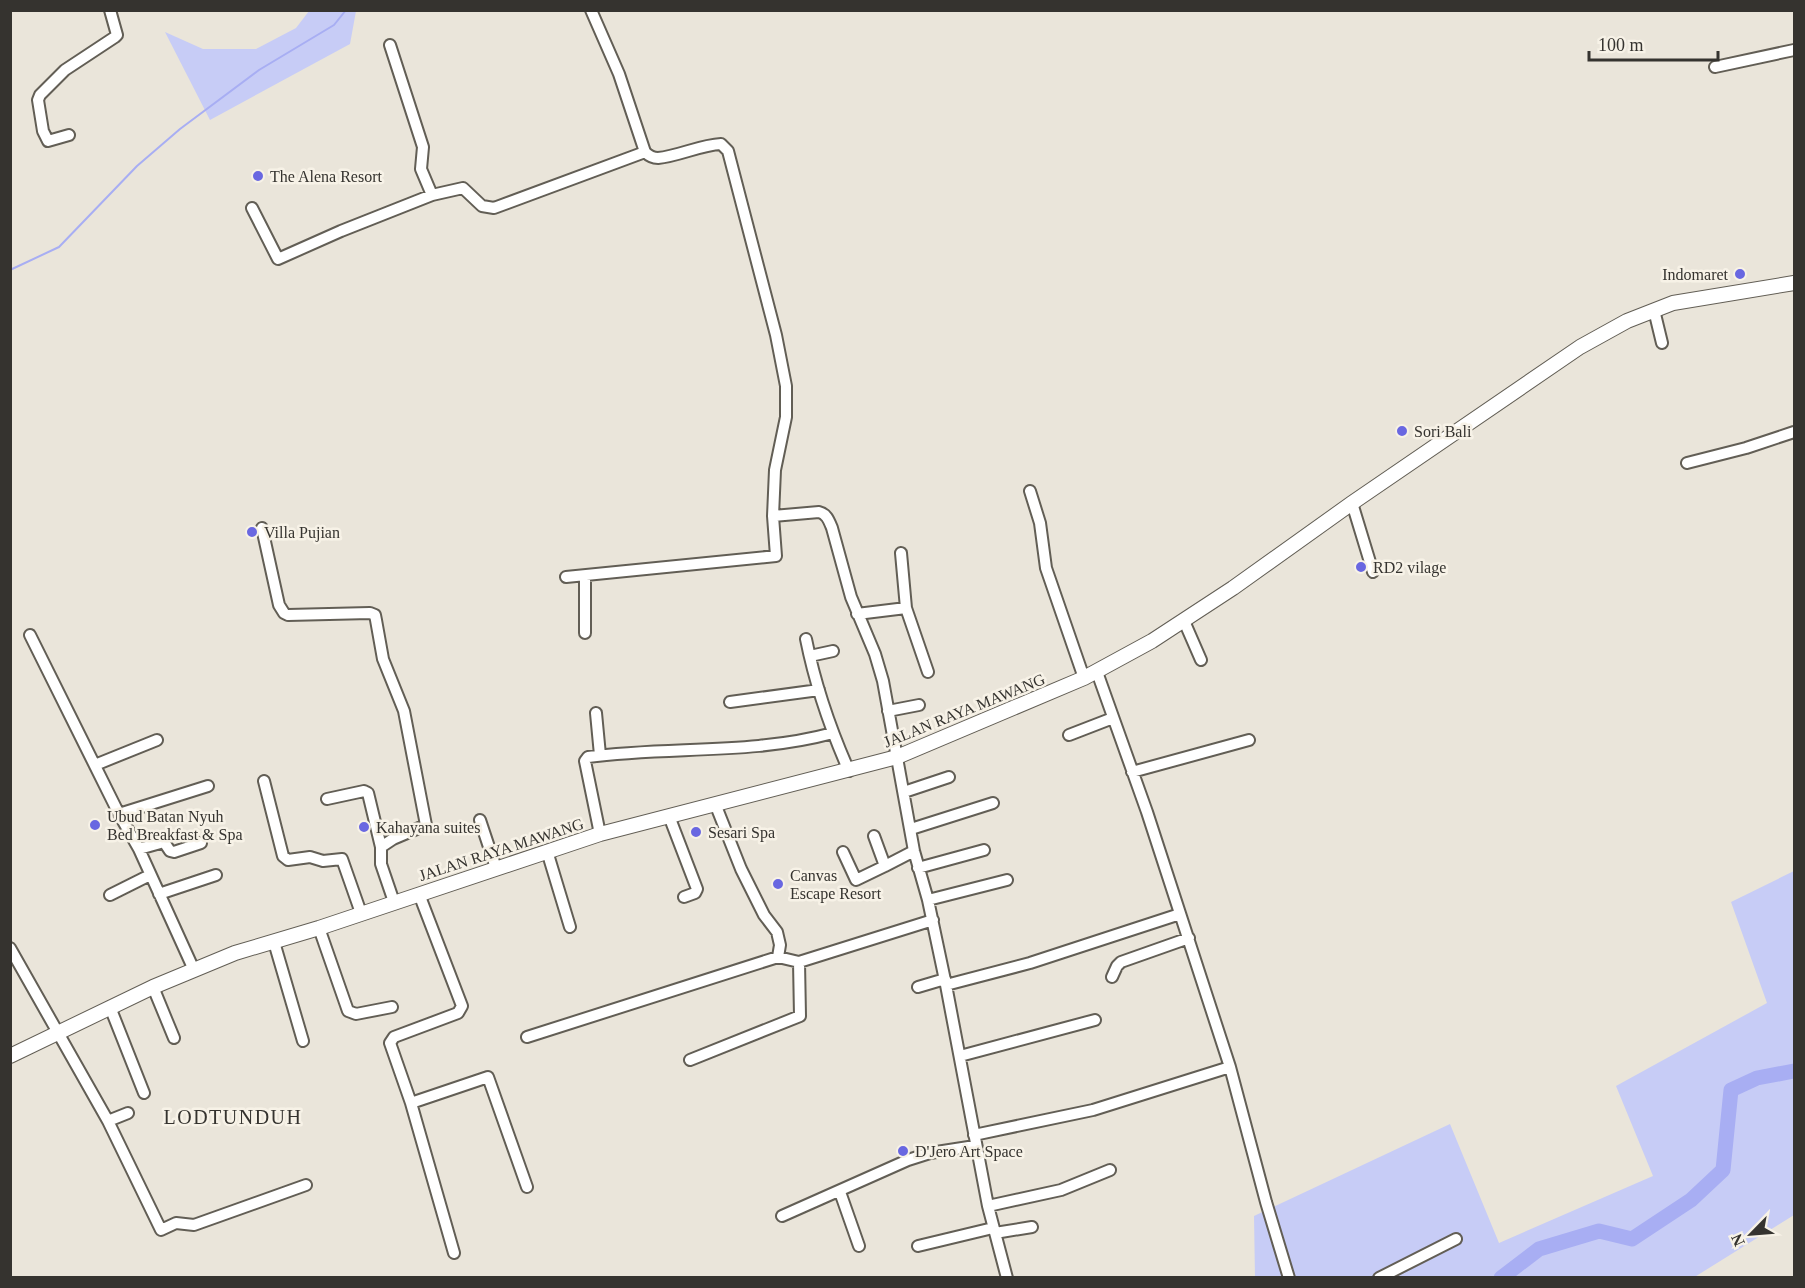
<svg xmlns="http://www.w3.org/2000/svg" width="1805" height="1288" viewBox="0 0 1805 1288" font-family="Georgia,serif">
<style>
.green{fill:#c7ccf6}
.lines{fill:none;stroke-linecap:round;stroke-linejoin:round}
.stream{stroke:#a8aef3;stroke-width:2}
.river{stroke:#a8aef3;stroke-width:15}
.minor-casing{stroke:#625e55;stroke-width:14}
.major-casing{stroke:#625e55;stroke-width:16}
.minor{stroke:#fff;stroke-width:10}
.major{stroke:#fff;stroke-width:14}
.poi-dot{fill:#6967e1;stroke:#f7f2e7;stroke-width:2}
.labels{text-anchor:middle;stroke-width:5;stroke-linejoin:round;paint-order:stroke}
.poi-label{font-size:16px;fill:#35332f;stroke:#f7f2e7;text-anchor:start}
.street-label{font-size:16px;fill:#35332f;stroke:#f7f2e7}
.quarter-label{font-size:20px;letter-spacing:1.5px;fill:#35332f;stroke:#f7f2e7}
</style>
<rect width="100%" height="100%" fill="#eae5da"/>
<path class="green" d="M309 11H356L350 44 210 120 165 32 203 49H256L296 28Z
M1794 871V1215L1693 1278 1255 1277 1254 1216 1450 1124 1499 1243 1653 1176 1616 1086 1767 1003 1731 902Z"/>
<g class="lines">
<path class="stream" d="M10 270 59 247 137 166 180 129 259 70 334 25 346 10"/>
<path class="river" d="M1501 1278 1539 1249 1599 1231 1632 1239 1691 1200 1723 1170 1731 1090 1757 1078 1794 1071"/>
<g class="minor-casing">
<path id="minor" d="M390 45 423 147 421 169 432 195
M1715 67 1794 50
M69 135 48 141 43 131 38 100 40 95 65 70 115 37 117 35 110 10
M252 208 278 259 341 231 432 195 463 188 482 206 494 208 645 152
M1654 310 1662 343
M1687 463 1746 448 1794 432
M1030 491 1040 523 1046 568 1084 678
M1352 503 1373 572
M773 516 819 512C827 514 829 521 832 528L851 597 875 654 883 681 914 851 928 900 946 985 988 1206 1007 1278
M262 528 279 605 284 613 288 615 370 613 375 615 376 620 383 659 404 711 426 825 393 839 381 847V864L394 902
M901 553 906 608 928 672
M585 576V633
M566 577 776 556 773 516 775 470 786 417V386L776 335 728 151 721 144C700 145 679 156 658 158 653 158 649 156 645 152L619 74 591 10
M857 614 906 608
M1184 621 1201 660
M30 635 119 814 139 849 194 970
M806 639C815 684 830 728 849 771
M810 656 833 651
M1097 672 1147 812 1230 1067 1266 1202 1289 1278
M730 702 819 690
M888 711 919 705
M596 713 600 755
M1069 735 1113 718
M95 765 157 740
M1132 772 1249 740
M264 781 283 856 288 860 310 857 323 861 342 859 361 913
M904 792 949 777
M327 799 364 791 368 793 381 847
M716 806 741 869 764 915 777 932 780 945 778 957
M119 814 208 786
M669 816 697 889 695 893 684 897
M480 820 496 868
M911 829 993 803
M600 834 585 761 588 757C670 746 752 755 833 733
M874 836 885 866 914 851
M139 849 164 842 170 851 174 852 201 843
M547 851 570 927
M843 852 856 880 885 866
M918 868 984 850
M159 894 216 875
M419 894 462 1006 458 1013 394 1037 390 1043 411 1103 454 1253
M110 895 150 875
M928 900 1007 880
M319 928 348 1011 356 1014 392 1007
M274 942 303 1041
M10 948 108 1121 161 1230 176 1223 194 1225 306 1185
M1112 977 1117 966 1121 962 1189 938
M946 985 1030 963 1180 914
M153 987 174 1038
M918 987 945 979
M110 1007 144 1093
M527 1037 778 957 799 962 933 920
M960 1056 1095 1020
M690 1060 800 1016 799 962
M411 1103 488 1077 527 1187
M108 1121 128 1113
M974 1135 1093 1110 1230 1067
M840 1192 859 1246
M988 1206 1061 1190 1110 1170
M782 1216 908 1160 930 1153 975 1146
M995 1233 1032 1227
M918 1246 993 1228
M1379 1278 1456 1239"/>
</g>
<g class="major-casing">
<path id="major" d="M10 1056 153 987 235 953 319 928 600 834 897 757 1084 678 1152 641 1233 588 1352 503 1580 347 1627 321 1673 303 1794 283"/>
</g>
<use href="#minor" class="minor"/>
<use href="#major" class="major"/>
</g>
<g class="poi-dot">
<circle cx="258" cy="176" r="6"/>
<circle cx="1740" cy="274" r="6"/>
<circle cx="1402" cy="431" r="6"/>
<circle cx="252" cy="532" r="6"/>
<circle cx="1361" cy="567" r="6"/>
<circle cx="95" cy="825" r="6"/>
<circle cx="364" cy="827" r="6"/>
<circle cx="696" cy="832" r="6"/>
<circle cx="778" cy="884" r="6"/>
<circle cx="903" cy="1151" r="6"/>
</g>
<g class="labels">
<g class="poi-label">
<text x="270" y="182">The Alena Resort</text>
<text x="1728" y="280" text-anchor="end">Indomaret</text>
<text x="1414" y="437">Sori Bali</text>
<text x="264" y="538">Villa Pujian</text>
<text x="1373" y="573">RD2 vilage</text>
<text x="107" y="822">Ubud Batan Nyuh<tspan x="107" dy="18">Bed Breakfast &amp; Spa</tspan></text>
<text x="376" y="833">Kahayana suites</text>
<text x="708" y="838">Sesari Spa</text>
<text x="790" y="881">Canvas<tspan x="790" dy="18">Escape Resort</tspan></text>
<text x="915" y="1157">D'Jero Art Space</text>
</g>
<g class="street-label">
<text transform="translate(964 710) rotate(-22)" y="6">JALAN RAYA MAWANG</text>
<text transform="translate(501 849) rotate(-18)" y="6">JALAN RAYA MAWANG</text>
</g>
<g class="quarter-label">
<text x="233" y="1124">LODTUNDUH</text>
</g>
</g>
<rect width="1805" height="1288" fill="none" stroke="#35332f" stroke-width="24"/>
<g transform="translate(1751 1234) rotate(245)" stroke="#f7f2e7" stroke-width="4.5" paint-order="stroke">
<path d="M0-4.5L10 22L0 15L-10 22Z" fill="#35332f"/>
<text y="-9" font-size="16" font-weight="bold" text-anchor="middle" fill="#35332f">N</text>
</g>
<path d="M1589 51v9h129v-9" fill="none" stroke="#35332f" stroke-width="3"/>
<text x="1598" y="51" font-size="18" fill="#35332f" stroke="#f7f2e7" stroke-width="4.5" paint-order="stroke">100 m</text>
</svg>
